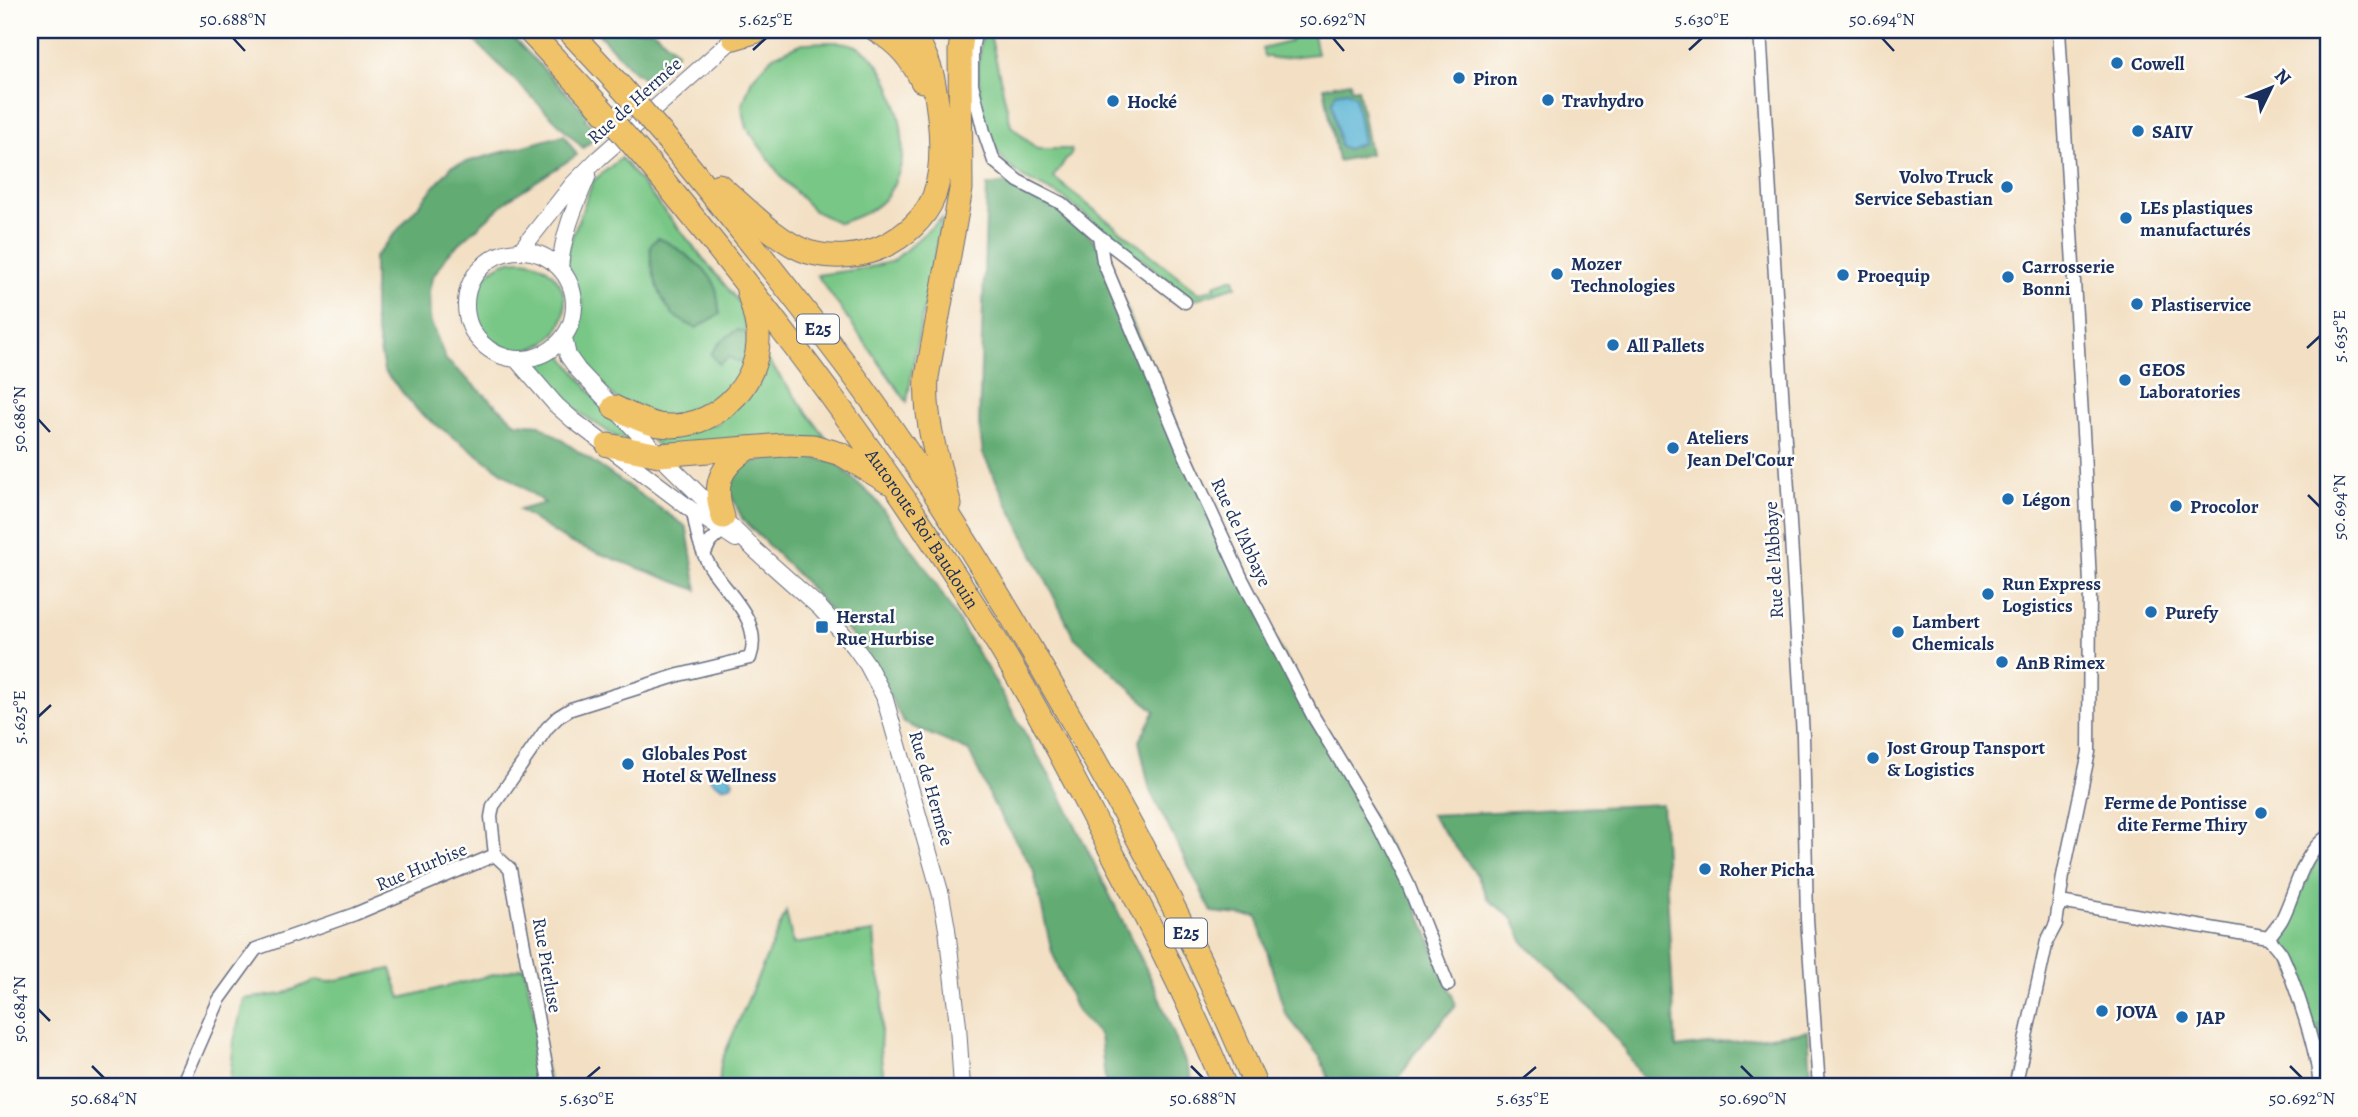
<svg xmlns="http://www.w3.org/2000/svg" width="2358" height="1117" viewBox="0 0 2358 1117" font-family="Alegreya,serif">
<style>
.green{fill:#79c786;stroke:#4a7b72;stroke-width:2}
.forest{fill:#62ac73;stroke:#3e6e68;stroke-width:2}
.water{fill:#56b3d4;stroke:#387199;stroke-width:2}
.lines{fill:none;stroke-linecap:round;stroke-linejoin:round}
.minor-casing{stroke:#676d82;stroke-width:15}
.tertiary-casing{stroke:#676d82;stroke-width:18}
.motorway-casing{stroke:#676d82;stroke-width:25}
.minor{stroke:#fff;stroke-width:12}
.tertiary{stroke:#fff;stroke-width:16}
.motorway{stroke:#f1c369;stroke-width:23}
.motorway-bridge-casing{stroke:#676d82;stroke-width:25;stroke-linecap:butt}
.motorway-bridge{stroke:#f1c369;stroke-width:23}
.ticks{fill:none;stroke:#1b2f5e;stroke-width:2.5}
.poi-dot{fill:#1f6fb2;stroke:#fdfcf7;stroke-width:2.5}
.labels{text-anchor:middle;stroke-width:5;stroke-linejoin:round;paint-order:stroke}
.shield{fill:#fdfcf7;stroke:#5f6c8c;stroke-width:2}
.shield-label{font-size:18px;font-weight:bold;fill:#1b2f5e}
.poi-label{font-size:19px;font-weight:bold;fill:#1b2f5e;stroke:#fdfcf7;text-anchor:start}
.street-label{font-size:19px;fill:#1b2f5e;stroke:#fdfcf7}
.neatline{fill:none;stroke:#1b2f5e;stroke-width:2.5}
.ticks-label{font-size:18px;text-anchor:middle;fill:#1b2f5e}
</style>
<rect width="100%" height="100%" fill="#fdfcf7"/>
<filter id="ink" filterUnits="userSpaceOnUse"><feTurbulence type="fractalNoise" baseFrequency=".0143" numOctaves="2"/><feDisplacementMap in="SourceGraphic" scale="14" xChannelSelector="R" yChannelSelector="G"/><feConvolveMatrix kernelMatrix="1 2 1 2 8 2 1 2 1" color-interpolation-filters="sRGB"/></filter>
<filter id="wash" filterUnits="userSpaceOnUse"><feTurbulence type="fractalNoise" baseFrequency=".00686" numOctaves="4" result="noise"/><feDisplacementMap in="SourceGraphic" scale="28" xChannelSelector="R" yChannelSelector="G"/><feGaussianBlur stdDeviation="1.57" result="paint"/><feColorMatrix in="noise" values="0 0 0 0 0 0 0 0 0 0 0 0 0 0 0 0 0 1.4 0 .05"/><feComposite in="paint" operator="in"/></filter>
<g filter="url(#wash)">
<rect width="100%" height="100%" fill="#f3e0c4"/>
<path class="green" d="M983 30H993L990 34 1011 126 1037 149H1071L1072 152 1053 177 1199 293 1215 288 1214 285 1234 278 1236 286 1196 299 1190 297 1061 196 1024 178 1008 166 997 151 989 136 980 99 978 65Z
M1300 30H1312L1317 54 1272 59 1270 57H1265L1262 49 1289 42Z
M803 43C819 43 841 39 856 46 890 60 906 125 902 159 901 169 892 190 885 198 873 212 856 217 839 223L814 211 782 178 747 128 742 106 752 79 773 56Z
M621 158 742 306 751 356 721 402 666 420 619 401 585 370 575 354 574 339 583 304 568 267 567 251 593 181Z
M942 218 916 348 907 402 817 275 867 268 893 261Z
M475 305a45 45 0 1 1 90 0a45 45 0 1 1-90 0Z
M560 352 606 412 638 443 616 437 580 413 549 388 531 366 548 360Z
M764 355 826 438 662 450 641 429 717 424Z
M2328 847V1023L2319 1026 2328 1048V1076L2307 1006 2280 943V937L2286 928 2315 862Z
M786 912 793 944 874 932 877 970 883 991 880 1050 885 1087H719L721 1062Z
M524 967 550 1087H229L234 1041 244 999 283 994 316 980 327 982 391 969 401 998Z"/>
<path class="forest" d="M464 30H506L588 115 585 119 600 134 583 148Z
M595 30H653L677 52 651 87 638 73 636 74Z
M1350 82 1351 89 1358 88 1370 154 1338 161 1324 87Z
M564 135 577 155 509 199 460 243 448 254 432 278 429 291 430 320 446 360 516 423 540 425 684 525 687 529 697 590 569 542 519 510 545 503 420 413 384 371 374 318V258L452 166Z
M1012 182 1058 205 1100 246 1242 579 1408 884 1456 1005 1413 1055 1394 1087H1332L1320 1057 1285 1013 1257 917 1212 912 1150 791 1139 741 1155 711 1074 637 983 454 979 424 987 186Z
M658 238C673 243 710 271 715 285 718 293 718 305 720 314L696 328C688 324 677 320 672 313 659 299 648 263 651 244Z
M737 330 747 332 750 355 738 362 729 357 719 364 711 354 721 341Z
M785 453 835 462 875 499 928 571 999 688 1060 794 1155 987 1195 1087H1106L1100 1036 1076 1010 1052 952 1033 869 993 803 969 751 904 723 866 652 803 580 743 520 728 489 739 467Z
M1662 804 1676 1048 1808 1031 1812 1087H1663L1641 1076 1624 1048 1571 986 1524 943 1513 919 1488 899 1477 875 1431 815Z"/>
<path class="water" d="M1347 91 1355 96 1363 143 1347 149 1340 146 1332 102 1336 93Z
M717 769 728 773 733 781 731 785 722 787 711 780 710 772Z"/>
</g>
<g filter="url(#ink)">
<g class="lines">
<g class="minor-casing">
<path id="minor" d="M976 30 972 49V84L984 132 994 161 1018 181 1061 203 1099 236 1103 261 1185 455 1242 579 1313 716 1377 822 1408 884 1448 985
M1760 30 1803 736 1807 919 1819 1087
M1099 236 1185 302
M704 555 710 542 722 531
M495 855 491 817 493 806 547 728 558 717 571 709 679 675 750 658C763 621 729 596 711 568 700 551 696 530 693 511
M495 855 510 869 550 1087
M2060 902 2268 938
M2268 938C2273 943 2279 949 2282 955 2294 981 2321 1060 2319 1087
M2268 938C2273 932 2278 926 2282 919 2296 892 2301 854 2328 836
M181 1087 219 1000 256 949 355 914 495 855
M2015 1087 2047 941 2056 924 2063 876 2089 752 2090 584 2084 449 2059 30"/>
</g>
<g class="tertiary-casing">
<path id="tertiary" d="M466 305a54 54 0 1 1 108 0a54 54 0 1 1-108 0Z
M520 251 573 184 599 158 741 32
M560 269C562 236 575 206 588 175
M564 338 568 356 578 370 659 455 755 550 820 608 854 646 867 664 884 696 941 895 947 929 958 1026 962 1087
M517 360 556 405 573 420 693 511 736 539"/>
</g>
<g class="motorway-casing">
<g id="motorway">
<path d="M528 30 599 106"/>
<path d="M568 30 621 87"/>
<path d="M876 30C898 43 911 58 922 81"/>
<path d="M734 38 761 30"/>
<path d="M671 144C734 221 796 298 855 377 931 481 998 591 1062 703 1134 827 1202 954 1256 1087"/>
<path id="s1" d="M649 163C776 317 896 476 1000 647 1039 711 1073 778 1108 845 1150 924 1191 1004 1225 1087"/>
<path d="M719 185C744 206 777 242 808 252 832 259 860 257 882 247 904 237 925 219 934 196 946 161 940 114 933 79 929 61 920 45 912 30"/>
<path d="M614 407C628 414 643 422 659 425 711 433 761 387 758 334 757 319 752 305 748 291"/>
<path d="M608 445 659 455 784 445 813 446 841 454 888 482"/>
<path d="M950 505C938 462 924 422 927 377L961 189 960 51 963 30"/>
<path d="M723 517C712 484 720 467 748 448"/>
</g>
</g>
<use href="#minor" class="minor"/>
<use href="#tertiary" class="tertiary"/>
<use href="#motorway" class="motorway"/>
<g class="motorway-bridge-casing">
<path id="motorway-bridge" d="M621 87 671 144
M599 106 649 163"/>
</g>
<use href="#motorway-bridge" class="motorway-bridge"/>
</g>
</g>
<path class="ticks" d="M233 38 245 51M1333 38 1344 51M1882 38 1894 51M753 50 766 38M1689 50 1702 38M2307 348 2320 336M38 419 50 432M2308 495 2320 507M38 717 51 705M38 1009 50 1021M92 1066 104 1078M1191 1066 1203 1078M1741 1066 1753 1078M2290 1066 2302 1078M587 1078 600 1067M1523 1078 1536 1067"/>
<g class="poi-dot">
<circle cx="2117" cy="63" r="7"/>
<circle cx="1459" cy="78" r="7"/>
<circle cx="1548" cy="100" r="7"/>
<circle cx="1113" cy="101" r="7"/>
<circle cx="2138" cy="131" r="7"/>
<circle cx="2007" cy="187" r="7"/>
<circle cx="2126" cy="218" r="7"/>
<circle cx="1557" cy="274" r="7"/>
<circle cx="1843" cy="275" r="7"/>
<circle cx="2008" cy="277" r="7"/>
<circle cx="2137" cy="304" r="7"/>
<circle cx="1613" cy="345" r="7"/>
<circle cx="2125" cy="380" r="7"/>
<circle cx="1673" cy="448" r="7"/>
<circle cx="2008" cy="499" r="7"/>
<circle cx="2176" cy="506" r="7"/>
<circle cx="1988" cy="594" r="7"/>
<circle cx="2151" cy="612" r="7"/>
<rect x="815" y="620" width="14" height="14" rx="3.5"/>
<circle cx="1898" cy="632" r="7"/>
<circle cx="2002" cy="662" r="7"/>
<circle cx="1873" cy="758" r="7"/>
<circle cx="628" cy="764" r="7"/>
<circle cx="2261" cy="813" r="7"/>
<circle cx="1705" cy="869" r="7"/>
<circle cx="2102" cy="1011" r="7"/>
<circle cx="2182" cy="1017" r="7"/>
</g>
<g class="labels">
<g class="shield">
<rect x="797" y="314.5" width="42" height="29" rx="5"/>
<rect x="1165" y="918.5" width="42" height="29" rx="5"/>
</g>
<g class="shield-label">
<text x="818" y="335">E25</text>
<text x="1186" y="939">E25</text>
</g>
<g class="poi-label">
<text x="2131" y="70">Cowell</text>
<text x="1473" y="85">Piron</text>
<text x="1562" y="107">Travhydro</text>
<text x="1127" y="108">Hocké</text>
<text x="2152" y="138">SAIV</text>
<text x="1993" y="183" text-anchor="end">Volvo Truck<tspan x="1993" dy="22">Service Sebastian</tspan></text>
<text x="2140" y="214">LEs plastiques<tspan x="2140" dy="22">manufacturés</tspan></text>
<text x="1571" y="270">Mozer<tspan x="1571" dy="22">Technologies</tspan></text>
<text x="2022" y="273">Carrosserie<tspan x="2022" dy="22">Bonni</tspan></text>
<text x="1857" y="282">Proequip</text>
<text x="2151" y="311">Plastiservice</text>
<text x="1627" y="352">All Pallets</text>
<text x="2139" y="376">GEOS<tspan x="2139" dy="22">Laboratories</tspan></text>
<text x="1687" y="444">Ateliers<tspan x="1687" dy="22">Jean Del'Cour</tspan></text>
<text x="2022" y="506">Légon</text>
<text x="2190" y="513">Procolor</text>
<text x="2002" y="590">Run Express<tspan x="2002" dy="22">Logistics</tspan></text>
<text x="2165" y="619">Purefy</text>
<text x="836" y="623">Herstal<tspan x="836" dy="22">Rue Hurbise</tspan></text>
<text x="1912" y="628">Lambert<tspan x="1912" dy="22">Chemicals</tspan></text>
<text x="2016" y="669">AnB Rimex</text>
<text x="1887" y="754">Jost Group Tansport<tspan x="1887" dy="22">&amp; Logistics</tspan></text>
<text x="642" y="760">Globales Post<tspan x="642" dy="22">Hotel &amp; Wellness</tspan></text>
<text x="2247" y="809" text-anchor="end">Ferme de Pontisse<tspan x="2247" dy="22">dite Ferme Thiry</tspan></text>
<text x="1719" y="876">Roher Picha</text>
<text x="2116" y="1018">JOVA</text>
<text x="2196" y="1024">JAP</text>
</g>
<g class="street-label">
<text transform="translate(634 100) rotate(-42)" y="7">Rue de Hermée</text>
<text dy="7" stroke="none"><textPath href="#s1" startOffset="457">Autoroute Roi Baudouin</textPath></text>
<text transform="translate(1242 532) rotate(65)" y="7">Rue de l'Abbaye</text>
<text transform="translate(1773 560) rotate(-93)" y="7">Rue de l'Abbaye</text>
<text transform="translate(932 788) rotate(74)" y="7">Rue de Hermée</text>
<text transform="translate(421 866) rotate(-23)" y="7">Rue Hurbise</text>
<text transform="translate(548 965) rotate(80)" y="7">Rue Pierluse</text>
</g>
</g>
<rect width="2358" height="1117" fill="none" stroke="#fdfcf7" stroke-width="77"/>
<g transform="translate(2271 88) rotate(47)" stroke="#fdfcf7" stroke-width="5" paint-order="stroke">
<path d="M0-5L12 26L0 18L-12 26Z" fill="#1b2f5e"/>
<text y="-10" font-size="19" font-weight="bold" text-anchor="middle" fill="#1b2f5e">N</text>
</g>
<rect x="38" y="38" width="2282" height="1040" class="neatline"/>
<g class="ticks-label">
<text x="233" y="25">50.688°N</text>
<text x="766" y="25">5.625°E</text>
<text x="1333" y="25">50.692°N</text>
<text x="1702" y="25">5.630°E</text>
<text x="1882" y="25">50.694°N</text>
<text transform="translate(2339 336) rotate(-90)" y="6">5.635°E</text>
<text transform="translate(19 419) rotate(-90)" y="6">50.686°N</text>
<text transform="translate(2339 507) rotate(-90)" y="6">50.694°N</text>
<text transform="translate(19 717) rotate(-90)" y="6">5.625°E</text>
<text transform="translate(19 1009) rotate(-90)" y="6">50.684°N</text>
<text x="104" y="1104">50.684°N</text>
<text x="587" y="1104">5.630°E</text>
<text x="1203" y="1104">50.688°N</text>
<text x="1523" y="1104">5.635°E</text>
<text x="1753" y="1104">50.690°N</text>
<text x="2302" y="1104">50.692°N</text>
</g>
</svg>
